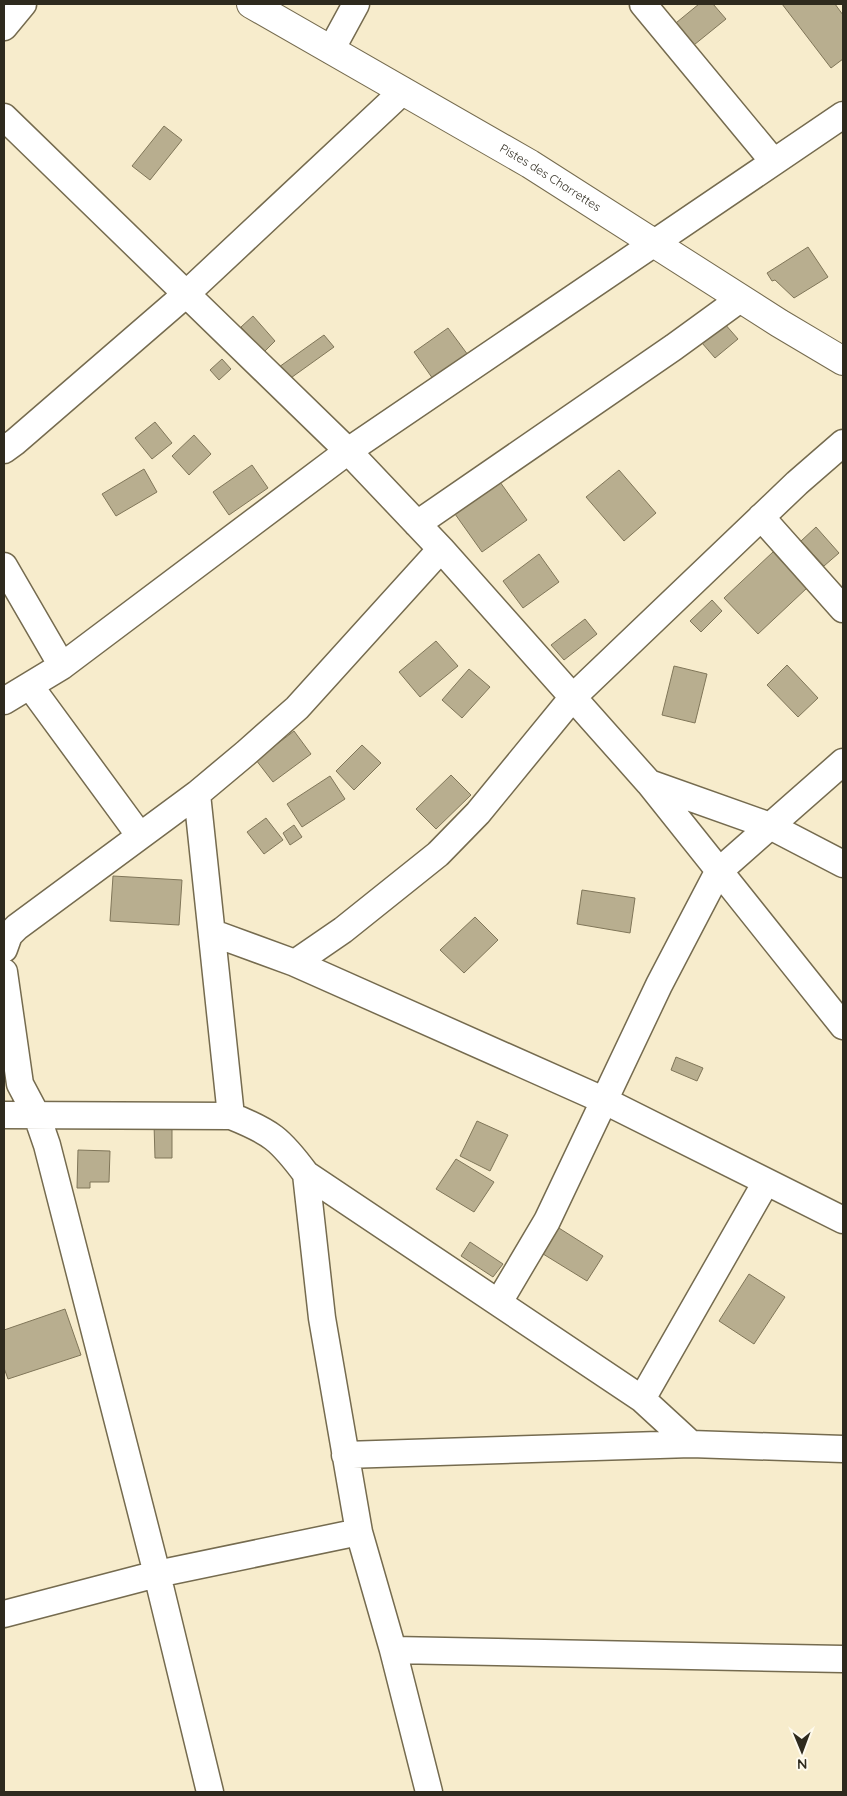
<svg xmlns="http://www.w3.org/2000/svg" width="847" height="1796" viewBox="0 0 847 1796" font-family="Quicksand,sans-serif">
<style>
.building{fill:#b8ae8f;stroke:#807659}
.lines{fill:none;stroke-linecap:round;stroke-linejoin:round}
.street-casing{stroke:#756b4f;stroke-width:29}
.secondary-casing{stroke:#756b4f;stroke-width:30}
.street{stroke:#fff;stroke-width:26}
.secondary{stroke:#fff;stroke-width:28}
.labels{text-anchor:middle;stroke-width:4;stroke-linejoin:round;paint-order:stroke}
.street-label{font-size:12px;fill:#2e2a1e;stroke:#fefaed}
</style>
<rect width="100%" height="100%" fill="#f7eccc"/>
<path class="building" d="M699 4H713L726 19 689 49 671 27Z
M782 4H835L843 15V59L831 68Z
M164 126 182 140 150 180 132 166Z
M808 247 828 277 794 298 775 280 772 281 767 273Z
M253 316 275 341 264 352 241 327Z
M724 323 738 339 715 358 702 343Z
M448 328 468 355 433 379 414 352Z
M324 335 334 347 288 380 279 367Z
M222 359 231 369 219 380 210 370Z
M155 422 172 443 152 459 135 438Z
M194 435 211 454 189 475 172 456Z
M252 465 268 488 229 515 213 492Z
M144 469 157 492 116 516 102 494Z
M619 470 656 513 624 541 586 497Z
M500 482 527 520 482 552 455 514Z
M816 527 839 553 824 566 801 541Z
M773 552 807 588 758 634 724 598Z
M539 554 559 582 523 608 503 581Z
M712 600 722 611 701 632 690 621Z
M585 619 597 634 564 660 551 645Z
M436 641 458 666 420 697 399 672Z
M787 665 818 698 798 717 767 685Z
M674 666 707 674 695 723 662 715Z
M469 669 490 687 462 718 442 700Z
M294 731 311 754 273 782 256 760Z
M362 745 381 763 354 790 336 771Z
M451 775 471 795 436 829 416 809Z
M330 776 345 799 302 827 287 804Z
M266 818 283 840 264 854 247 832Z
M294 825 302 837 290 845 283 833Z
M113 876 182 880 179 925 110 921Z
M582 890 635 898 630 933 577 924Z
M475 917 498 940 464 973 440 950Z
M676 1057 703 1068 697 1081 671 1070Z
M477 1121 508 1135 490 1171 460 1156Z
M154 1124H172V1158H155Z
M78 1150 110 1151 109 1182H90V1188H77Z
M456 1159 494 1182 474 1212 436 1189Z
M551 1223 603 1256 587 1281 535 1249Z
M470 1242 503 1264 493 1277 461 1256Z
M749 1274 785 1297 754 1344 719 1321Z
M65 1309 81 1355 8 1379 4 1368V1330Z"/>
<g class="lines">
<g class="street-casing">
<path id="street" d="M643 4 773 161
M4 27 23 4
M331 50 356 4
M4 117 348 451 441 549 649 783 843 1026
M4 450 15 442 185 295 403 91
M761 517 843 609
M417 524 674 347 740 299
M4 566 62 666
M30 686 140 836
M4 701 62 666 348 451 843 115
M649 783 770 826 843 864
M197 794 231 1116
M213 933 295 963 603 1100 843 1220
M4 949 9 935 17 927 197 794 246 753 297 708 441 549
M295 963 343 930 438 854 478 813 573 697 797 483 843 443
M4 972 20 1084 37 1116 47 1145 157 1574 210 1792
M4 1115 231 1116C271 1132 280 1139 306 1174L642 1399 691 1444
M306 1174 322 1318 359 1532 393 1650 429 1792
M499 1302 547 1221 659 985 718 872 843 762
M642 1399 766 1182
M345 1455 691 1444 843 1449
M4 1614 157 1574 359 1532
M393 1650 843 1659"/>
</g>
<g class="secondary-casing">
<g id="secondary">
<path id="s1" d="M251 4 530 164 779 323 843 361"/>
</g>
</g>
<use href="#street" class="street"/>
<use href="#secondary" class="secondary"/>
</g>
<g class="labels">
<g class="street-label">
<text dy="4" stroke="none"><textPath href="#s1" startOffset="346">Pistes des Charrettes</textPath></text>
</g>
</g>
<rect width="847" height="1796" fill="none" stroke="#2e2a1e" stroke-width="10"/>
<g transform="translate(802 1751) rotate(179)" stroke="#fefaed" stroke-width="4" paint-order="stroke">
<path d="M0-4L9 19L0 12L-9 19Z" fill="#2e2a1e"/>
<text y="-8" font-size="14" font-weight="bold" text-anchor="middle" fill="#2e2a1e">N</text>
</g>
</svg>
